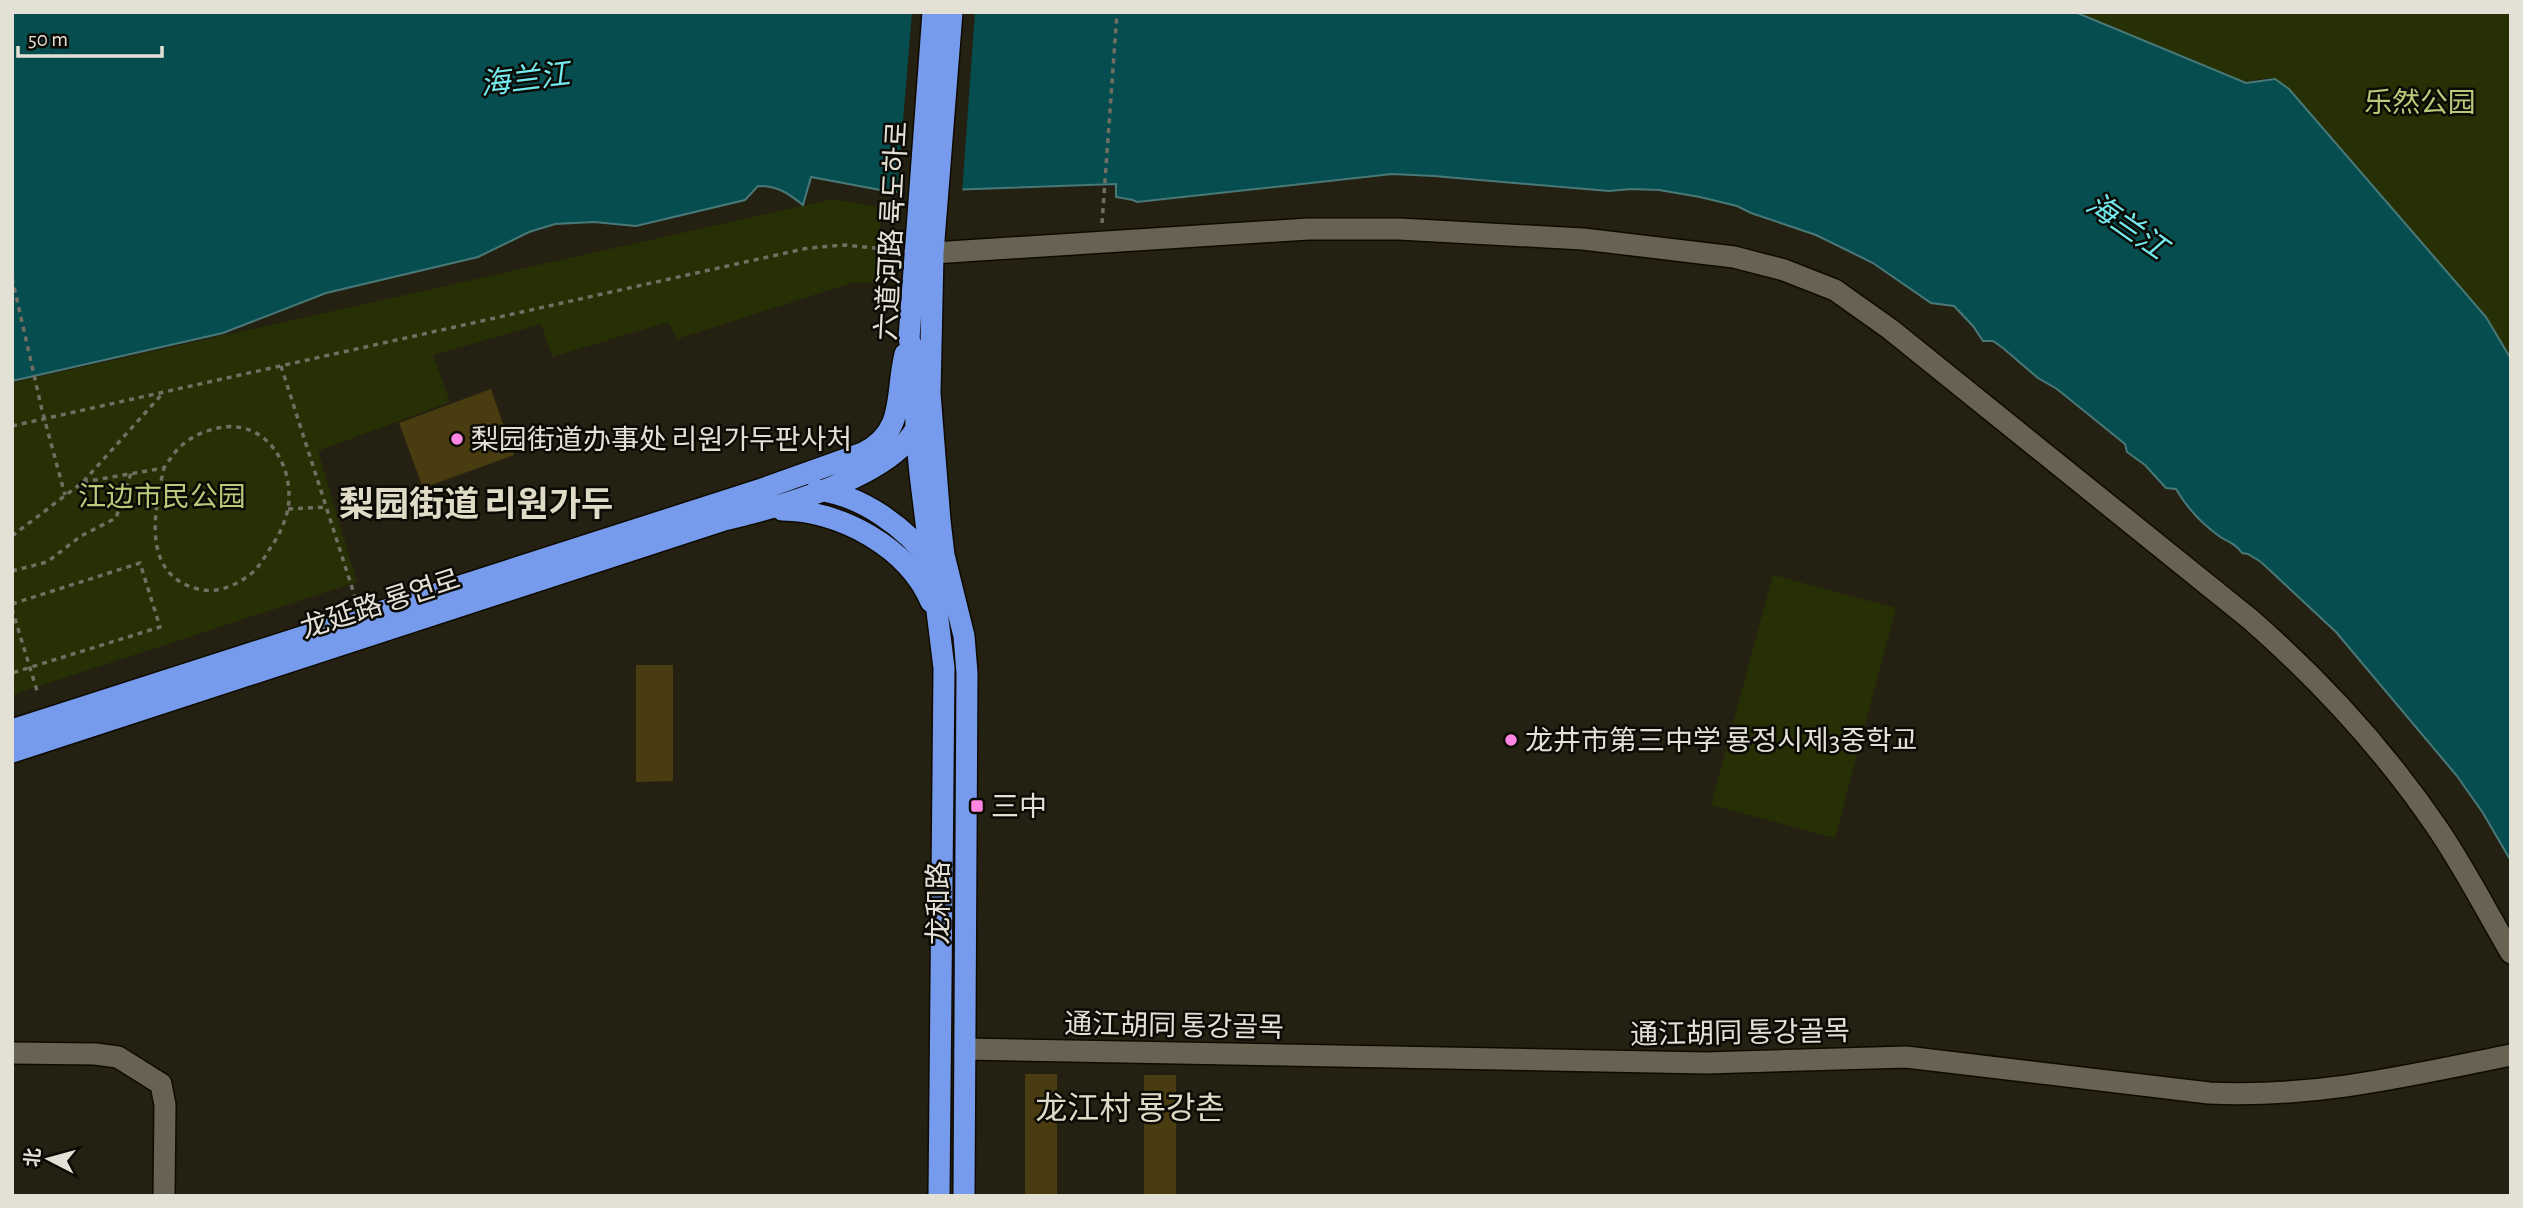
<svg xmlns="http://www.w3.org/2000/svg" width="2523" height="1208" viewBox="0 0 2523 1208" font-family="'Alegreya Sans','Noto Sans SC','Noto Sans KR',sans-serif">
<style>
.green{fill:#272f04}
.water{fill:#064d4f;stroke:#487978;stroke-width:2}
.pier{fill:#252112}
.building{fill:#483c10}
.lines{fill:none;stroke-linecap:round;stroke-linejoin:round}
.minor-casing{stroke:#0e0a01;stroke-width:24}
.highway-casing{stroke:#0e0a01;stroke-width:24}
.path{stroke:#726f62;stroke-width:3.5;stroke-dasharray:5 5;stroke-linecap:butt}
.minor{stroke:#676251;stroke-width:21}
.highway{stroke:#779bec;stroke-width:21}
.poi-dot{fill:#fe86e1;stroke:#0c0a05;stroke-width:2.5}
.labels{text-anchor:middle;stroke-width:5;stroke-linejoin:round;paint-order:stroke}
.park-label{font-size:28px;fill:#b8cb7a;stroke:#0c0a05}
.street-label{font-size:28px;fill:#e3e0d6;stroke:#0c0a05}
.poi-label{font-size:28px;fill:#e3e0d6;stroke:#0c0a05;text-anchor:start}
.water-label{font-size:30px;font-style:italic;fill:#73ebef;stroke:#0c0a05}
.quarter-label{font-size:32px;fill:#e0dbc7;stroke:#0c0a05}
.district-label{font-size:35px;font-weight:bold;fill:#e0dbc7;stroke:#0c0a05}
</style>
<rect width="100%" height="100%" fill="#252112"/>
<path class="green" d="M2075 12H2511V359L2486 317 2289 89C2284 86 2278 80 2273 79 2259 76 2253 85 2236 79Z
M833 199 882 208 879 240 890 241 885 282 851 283 677 339 668 322 552 357 541 324 433 355 450 402 318 451 357 582 12 695V383Z
M1773 575 1896 608 1835 838 1711 805Z"/>
<path class="water" d="M12 12H2075L2246 83 2275 79 2289 89 2486 317 2511 359V861L2483 813 2457 776 2336 632 2261 562 2248 554 2242 553C2234 542 2229 543 2219 536 2201 523 2187 508 2176 489L2166 488 2145 465 2127 452 2125 444 2057 389 2038 378 2003 348 1993 341H1983L1973 326 1954 306 1931 303 1873 263 1816 235 1751 213 1737 206 1700 197 1659 190 1631 189 1609 191 1434 176 1392 174 1137 202 1133 200 1116 197V184L891 192 811 177 803 205C788 193 778 186 758 186L745 200 636 226 594 222 555 224 529 232 478 257 326 293 223 333 12 381Z"/>
<path class="pier" d="M912 12H975L962 194 897 195Z"/>
<path class="building" d="M491 389 514 455 423 488 399 423Z
M636 665H673V781L636 782Z
M1025 1074H1057V1196H1025Z
M1144 1075H1176V1196H1144Z"/>
<g class="lines">
<g class="minor-casing">
<path id="minor" d="M915 251 933 253 1308 229H1399L1583 239 1734 257 1784 270 1835 290 1890 329 2250 619C2321 681 2385 751 2438 829 2465 869 2487 912 2511 953
M965 1049 1706 1063 1906 1057 2209 1093C2316 1098 2407 1076 2511 1055
M12 1053 95 1054 118 1057 161 1084 165 1105 164 1196"/>
</g>
<g class="highway-casing">
<path id="highway" d="M933 12 909 338 915 363 916 430 920 474 944 668 939 1196
M952 12 933 253 930 393 940 521 944 555 964 636 967 673 964 1196
M817 490C861 495 906 527 932 563
M782 510C839 510 908 547 931 602
M12 730 762 489 863 453C906 432 895 394 905 354
M12 752 724 520C775 508 897 476 918 424"/>
</g>
<path class="path" d="M1102 223 1117 12
M12 278 42 410 65 495
M281 366 356 600
M12 426 808 248 845 245 895 250
M83 482 164 468C169 461 174 452 180 447 190 437 204 431 218 428 265 418 295 464 288 509 285 522 279 536 271 547 265 556 260 566 252 573 237 585 218 594 198 589 141 575 154 511 164 468
M288 509 326 507
M12 536 83 482 163 393
M12 571 47 562 81 536 116 518 131 473
M12 604 140 563 160 627 12 673
M12 609 38 694"/>
<use href="#minor" class="minor"/>
<use href="#highway" class="highway"/>
</g>
<g class="poi-dot">
<circle cx="457" cy="439" r="7"/>
<circle cx="1511" cy="740" r="7"/>
<rect x="970" y="799" width="14" height="14" rx="3.5"/>
</g>
<g class="labels">
<g class="park-label">
<text x="2420" y="112">乐然公园</text>
<text x="162" y="506">江边市民公园</text>
</g>
<g class="street-label">
<text transform="translate(891 231) rotate(-87)" y="10">六道河路 륙도하로</text>
<text transform="translate(380 603) rotate(-18)" y="10">龙延路 룡연로</text>
<text transform="translate(938 903) rotate(-90)" y="10">龙和路</text>
<text transform="translate(1174 1025) rotate(1)" y="10">通江胡同 통강골목</text>
<text transform="translate(1740 1032) rotate(-1)" y="10">通江胡同 통강골목</text>
</g>
<g class="poi-label">
<text x="471" y="449">梨园街道办事处 리원가두판사처</text>
<text x="1525" y="750">龙井市第三中学 룡정시제3중학교</text>
<text x="991" y="816">三中</text>
</g>
<g class="water-label">
<text transform="translate(525 79) rotate(-7)" y="10">海兰江</text>
<text transform="translate(2127 226) rotate(35)" y="10">海兰江</text>
</g>
<g class="quarter-label">
<text x="1130" y="1119">龙江村 룡강촌</text>
</g>
<g class="district-label">
<text x="476" y="516">梨园街道 리원가두</text>
</g>
</g>
<rect width="2523" height="1208" fill="none" stroke="#e3e0d6" stroke-width="28"/>
<g transform="translate(49 1159) rotate(276)" stroke="#0c0a05" stroke-width="5" paint-order="stroke">
<path d="M0-5L12 26L0 18L-12 26Z" fill="#e3e0d6"/>
<text y="-10" font-size="19" font-weight="bold" text-anchor="middle" fill="#e3e0d6">北</text>
</g>
<path d="M18 46v10h144v-10" fill="none" stroke="#e3e0d6" stroke-width="3.5"/>
<text x="28" y="46" font-size="21" fill="#e3e0d6" stroke="#0c0a05" stroke-width="5" paint-order="stroke">50 m</text>
</svg>
